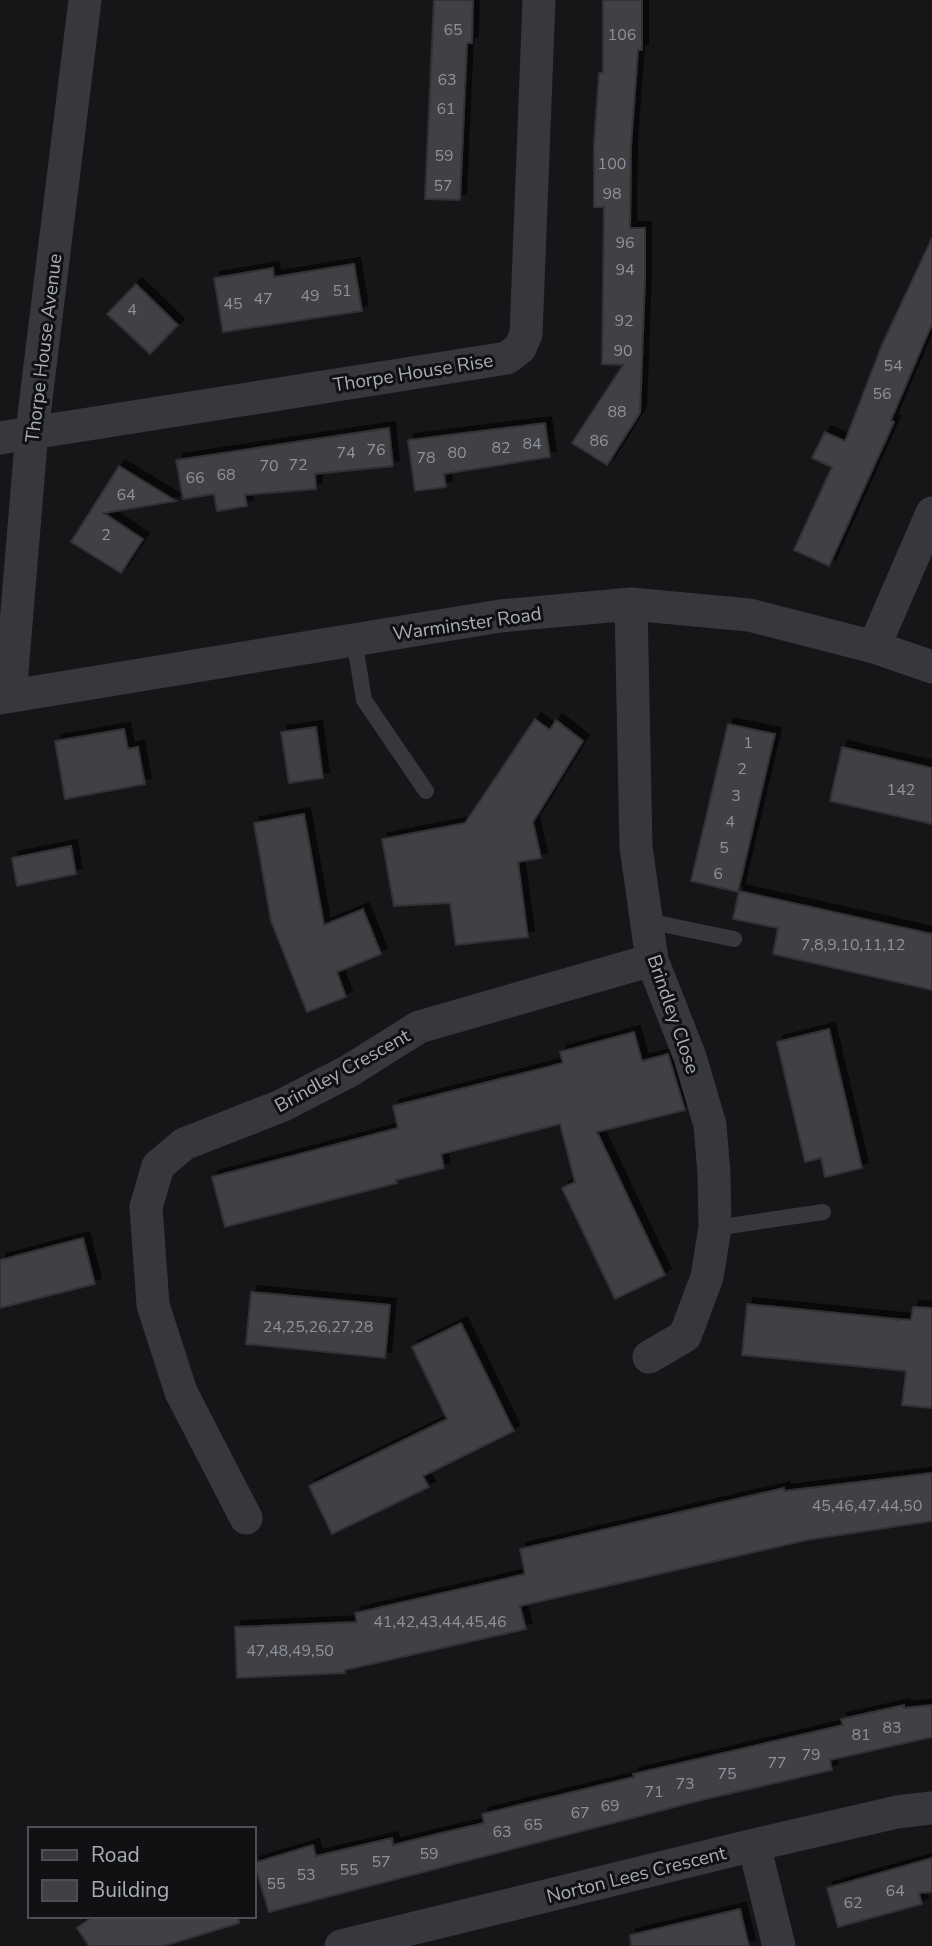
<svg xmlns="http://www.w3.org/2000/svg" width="932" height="1946" viewBox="0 0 932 1946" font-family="'Nunito Sans',sans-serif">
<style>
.building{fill:#404145;stroke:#303034;stroke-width:2;filter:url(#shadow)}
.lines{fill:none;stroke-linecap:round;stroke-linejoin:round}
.service{stroke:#37383d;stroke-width:16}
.minor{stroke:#37383d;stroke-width:33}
.labels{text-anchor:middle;stroke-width:6;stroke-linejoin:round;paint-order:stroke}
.number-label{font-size:16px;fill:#8e929b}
.street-label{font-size:19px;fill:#a8adb8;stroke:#111113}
</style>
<defs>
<filter id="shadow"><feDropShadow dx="6" dy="-6" stdDeviation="0" flood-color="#0009"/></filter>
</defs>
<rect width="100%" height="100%" fill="#161618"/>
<path class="building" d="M434 0H473L472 43H467L460 200 425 199Z
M603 0H642V50H638L631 146 630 228H645V280L640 413 607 465 572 443 623 365 602 364 604 207H594V144L599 73H603Z
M932 238V324L891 420 894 422 829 566 794 550 832 467 812 458 825 432 845 441 882 345Z
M354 264 362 311 223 332 214 278 273 268 274 277Z
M136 284 178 325 150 354 107 314Z
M545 423 550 457 444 474 446 487 415 491 408 440Z
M389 428 393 466 315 474 316 489 245 495 247 506 217 511 214 494 183 499 176 460Z
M119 466 176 501 104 513 143 539 121 573 71 542Z
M535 719 550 730 556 720 583 741 533 822 541 858 518 862 528 937 456 945 450 903 394 906 382 839 465 823Z
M728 724 775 734 738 892 691 881Z
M316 727 323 778 289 783 281 732Z
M124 729 128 749 138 747 145 784 65 799 55 741Z
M842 747 932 768V824L830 801Z
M304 814 324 925 363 909 381 954 337 972 346 997 307 1012 271 921 254 823Z
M71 846 76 874 17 886 12 858Z
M739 891 932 934V990L773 954 778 928 733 919Z
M829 1029 862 1168 825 1177 821 1158 805 1162 777 1042Z
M634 1032 642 1061 668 1054 685 1110 597 1132 665 1275 615 1299 562 1188 575 1182 560 1124 441 1154 444 1168 396 1180 397 1183 225 1227 212 1177 398 1128 393 1106 563 1063 560 1052Z
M83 1238 95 1284 0 1308V1260Z
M251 1292 390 1305 385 1358 246 1344Z
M747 1304 897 1319 898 1322V1319L911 1320 913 1307 932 1308V1408L902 1405 906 1371 742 1355Z
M461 1323 514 1431 423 1476 429 1487 332 1534 309 1486 447 1419 412 1347Z
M932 1473V1521L807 1540 520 1606 526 1629 345 1670V1673L237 1678 235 1627 357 1622 355 1613 525 1574 520 1549 784 1488V1491Z
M904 1705V1708L932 1705V1737L830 1760 832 1770 706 1799 269 1912 254 1863 313 1845 316 1856 392 1838 393 1845 437 1834 484 1823 482 1814 634 1777 633 1774 843 1725 841 1719Z
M932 1858V1892L919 1893 922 1904 838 1927 827 1888Z
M740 1909 749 1946H631L630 1935Z
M93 1916H238L239 1923 164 1946H89L77 1928Z"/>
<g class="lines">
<path class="service" d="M354 639 364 700 426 791
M647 921 734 939
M715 1228 823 1212"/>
<path class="minor" d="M0 438 507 358 520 348 526 334 539 0
M631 604 636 847 652 960 690 1057 710 1125 714 1174 715 1228 707 1277 685 1336 649 1357
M874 647 932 513
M10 696 32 431 85 0
M0 698 500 616 631 604 749 615 874 647 932 667
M246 1518 181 1392 153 1305 146 1207 158 1166 184 1144 281 1106 349 1071 419 1027 652 960
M754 1845 779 1946
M341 1946 754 1845 897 1812 932 1808"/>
</g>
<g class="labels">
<g class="number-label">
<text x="453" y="35">65</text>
<text x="622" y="40">106</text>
<text x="447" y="85">63</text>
<text x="446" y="114">61</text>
<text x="444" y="161">59</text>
<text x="612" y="169">100</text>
<text x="443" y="191">57</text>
<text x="612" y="199">98</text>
<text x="625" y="248">96</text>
<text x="625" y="275">94</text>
<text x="342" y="296">51</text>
<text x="310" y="301">49</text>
<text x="263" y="304">47</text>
<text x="233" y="309">45</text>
<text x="132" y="315">4</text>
<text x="624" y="326">92</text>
<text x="623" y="356">90</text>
<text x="893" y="371">54</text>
<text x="882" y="399">56</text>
<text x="617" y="417">88</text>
<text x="599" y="446">86</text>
<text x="532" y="449">84</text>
<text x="501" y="453">82</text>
<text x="376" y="455">76</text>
<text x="346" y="458">74</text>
<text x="457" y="458">80</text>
<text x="426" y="463">78</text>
<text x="298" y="470">72</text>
<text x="269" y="471">70</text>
<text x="226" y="480">68</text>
<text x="195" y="483">66</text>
<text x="126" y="500">64</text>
<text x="106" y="540">2</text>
<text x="748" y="748">1</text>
<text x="742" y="774">2</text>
<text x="901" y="795">142</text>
<text x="736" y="801">3</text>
<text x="730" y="827">4</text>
<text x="724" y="853">5</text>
<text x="718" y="879">6</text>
<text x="853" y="950">7,8,9,10,11,12</text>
<text x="318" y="1332">24,25,26,27,28</text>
<text x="867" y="1511">45,46,47,44,50</text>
<text x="440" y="1627">41,42,43,44,45,46</text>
<text x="290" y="1656">47,48,49,50</text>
<text x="892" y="1733">83</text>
<text x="861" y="1740">81</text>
<text x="811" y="1760">79</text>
<text x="777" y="1768">77</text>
<text x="727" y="1779">75</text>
<text x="685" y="1789">73</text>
<text x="654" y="1797">71</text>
<text x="610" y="1811">69</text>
<text x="580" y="1818">67</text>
<text x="533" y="1830">65</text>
<text x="502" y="1837">63</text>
<text x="429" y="1859">59</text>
<text x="381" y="1867">57</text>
<text x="349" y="1875">55</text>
<text x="306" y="1880">53</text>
<text x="276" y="1889">55</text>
<text x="895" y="1896">64</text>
<text x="853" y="1908">62</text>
</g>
<g class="street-label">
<text transform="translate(43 348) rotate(-83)" y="7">Thorpe House Avenue</text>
<text transform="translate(413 372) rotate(-9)" y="7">Thorpe House Rise</text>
<text transform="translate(467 623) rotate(-8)" y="7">Warminster Road</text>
<text transform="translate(674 1014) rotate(71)" y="7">Brindley Close</text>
<text transform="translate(342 1070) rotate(-29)" y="7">Brindley Crescent</text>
<text transform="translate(636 1874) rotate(-14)" y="7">Norton Lees Crescent</text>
</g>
</g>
<rect x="28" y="1827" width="228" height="91" fill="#111113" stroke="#4d4f55" stroke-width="2"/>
<rect x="42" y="1850" width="35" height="10" fill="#37383d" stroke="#4d4f55" stroke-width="2"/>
<text x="91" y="1862" font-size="21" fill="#a8adb8">Road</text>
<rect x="42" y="1880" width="35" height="21" fill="#404145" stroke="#4d4f55" stroke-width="2"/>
<text x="91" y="1897" font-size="21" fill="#a8adb8">Building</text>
</svg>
